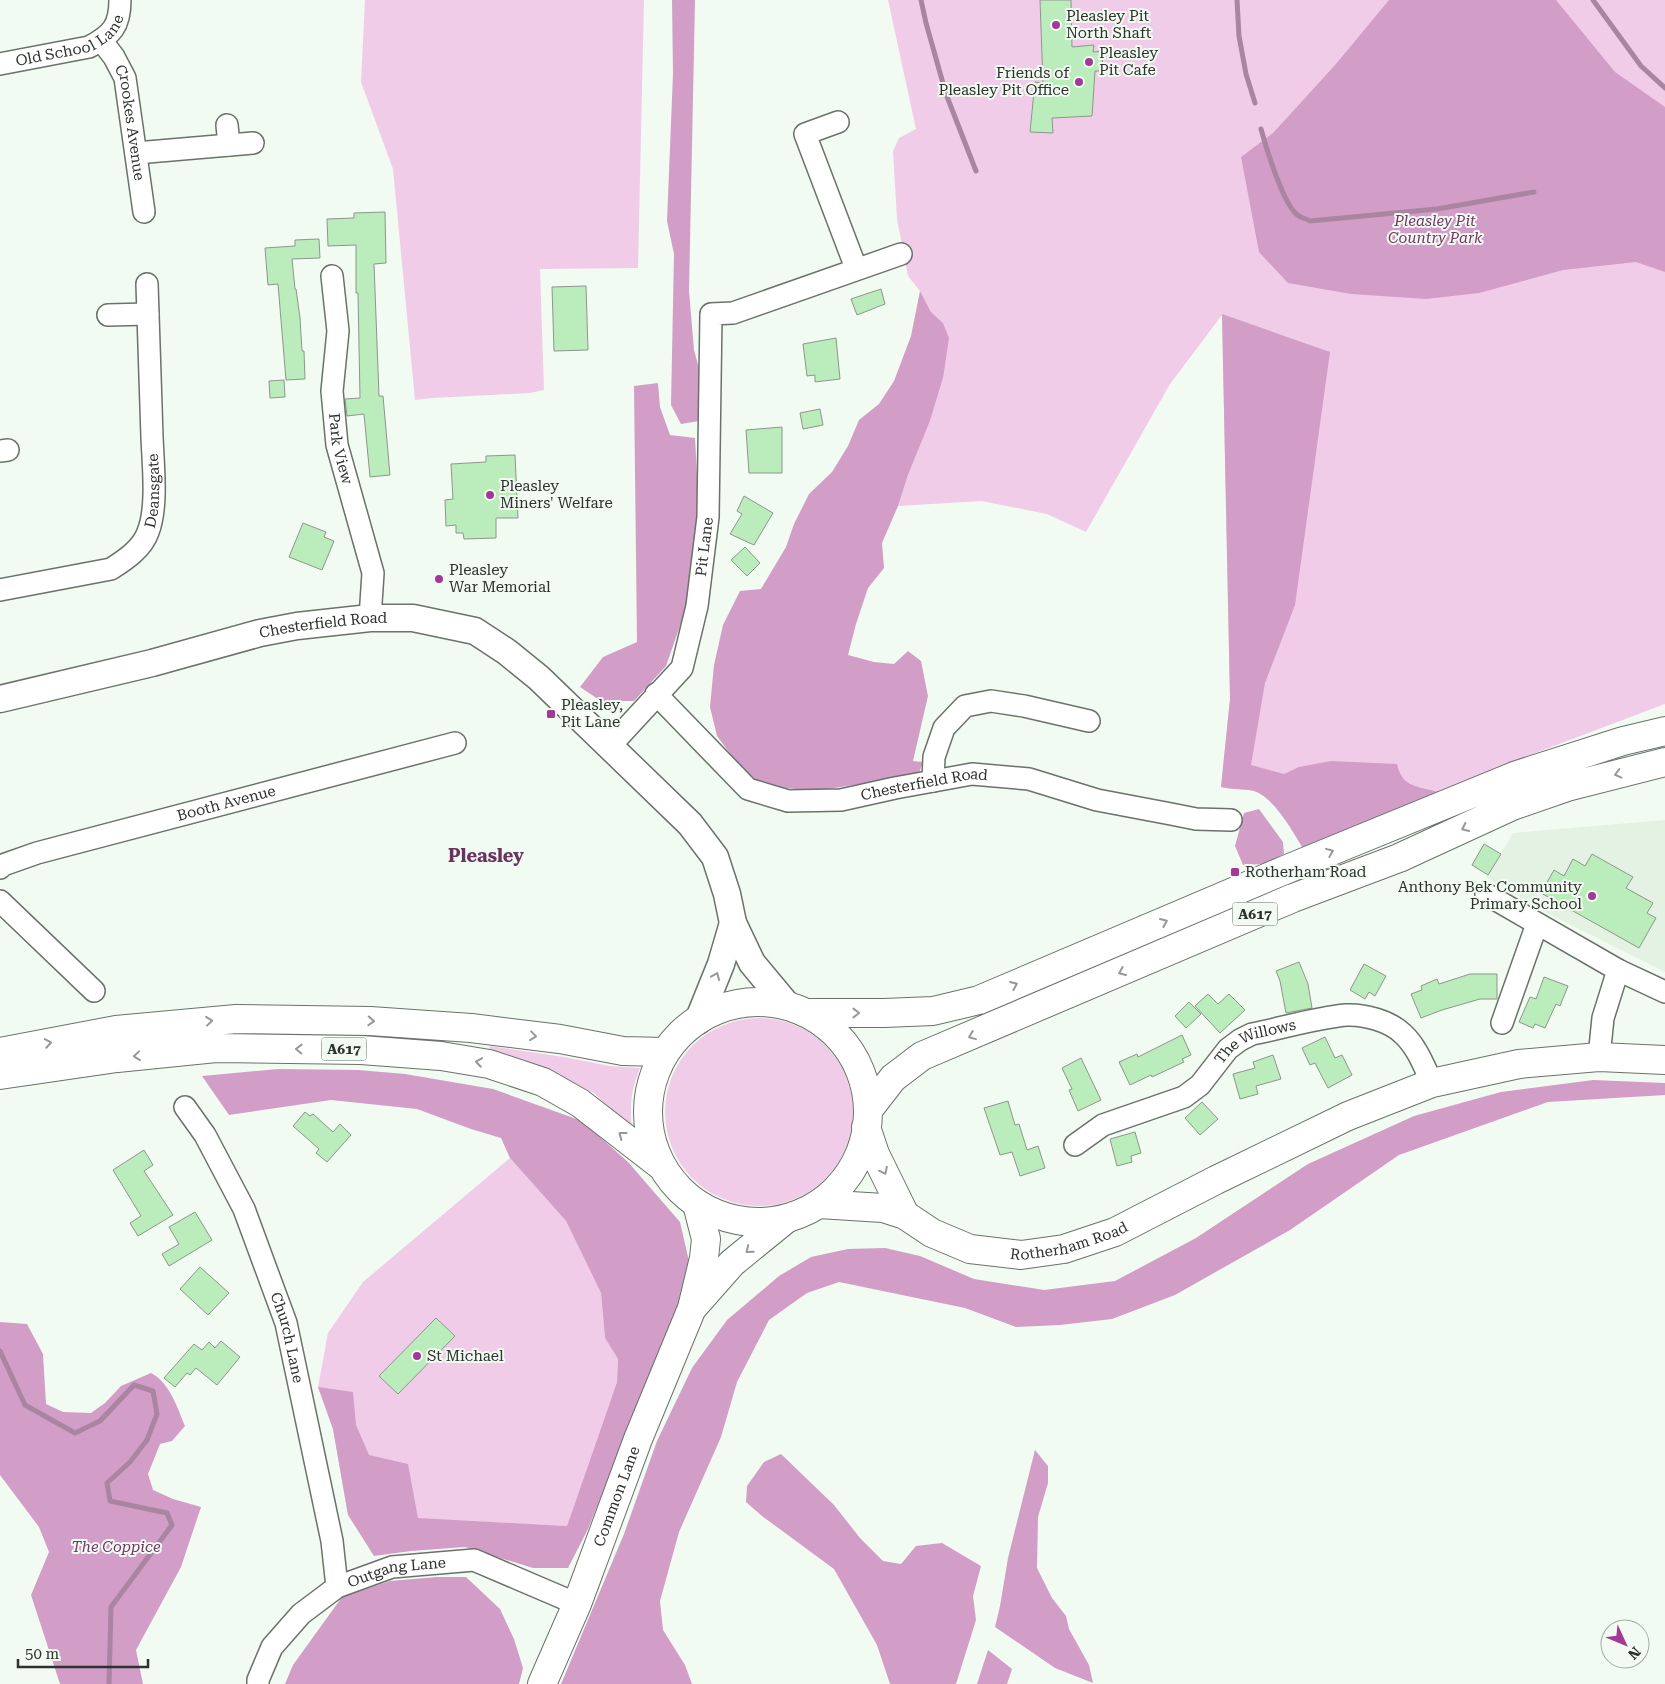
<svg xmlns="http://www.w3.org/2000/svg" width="1665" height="1684" viewBox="0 0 1665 1684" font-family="'Roboto Serif',serif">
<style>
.built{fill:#e3f2e2}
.green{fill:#f1cce8}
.forest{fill:#d29dc7}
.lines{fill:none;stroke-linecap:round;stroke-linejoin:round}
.stream{stroke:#a985a2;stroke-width:5}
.building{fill:#bbecbb;stroke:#8e968d}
.minor-casing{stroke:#6a726a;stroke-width:24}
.tertiary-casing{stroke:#6a726a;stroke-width:29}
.secondary-casing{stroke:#6a726a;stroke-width:30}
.trunk-casing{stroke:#6a726a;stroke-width:30}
.minor{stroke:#fff;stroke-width:21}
.tertiary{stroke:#fff;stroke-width:26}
.secondary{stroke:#fff;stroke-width:28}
.trunk{stroke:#fff;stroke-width:28}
.oneway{stroke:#969896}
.poi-dot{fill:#a53896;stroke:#f1fbf1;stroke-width:2}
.labels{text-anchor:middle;stroke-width:4;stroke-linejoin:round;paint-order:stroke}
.shield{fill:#f1fbf1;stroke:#686e68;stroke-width:1}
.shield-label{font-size:14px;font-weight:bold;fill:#2e322e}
.poi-label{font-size:15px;fill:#2e322e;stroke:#f1fbf1;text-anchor:start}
.street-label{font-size:15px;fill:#2e322e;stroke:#f1fbf1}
.park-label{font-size:15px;font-style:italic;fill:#74346a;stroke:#f1fbf1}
.quarter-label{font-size:18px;font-weight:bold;fill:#693260;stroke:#f1fbf1}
</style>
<rect width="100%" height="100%" fill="#f1fbf1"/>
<path class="built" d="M1665 820V972L1551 915 1486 877 1513 833Z"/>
<path class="green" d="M365 0H644L638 268 540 269 544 390 530 393 433 398 415 400 393 169 361 82Z
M888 0H1665V704L1506 764 1304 850C1293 832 1272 792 1249 790 1240 789 1230 789 1221 787L1230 699 1222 315 1170 384 1086 532 1047 514 982 501 898 506 908 475 930 421 943 378V323L931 312 920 291 908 276 897 219 893 151 899 138 916 129Z
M665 1112a94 94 0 1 1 188 0a94 94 0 1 1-188 0Z
M490 1046 564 1057 610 1066 640 1068C630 1093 630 1105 632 1131L594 1093 550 1071 489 1051Z
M510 1158 566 1221 601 1293 605 1338 618 1359 617 1382 567 1526 348 1515 333 1429 318 1387 328 1333 363 1282Z"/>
<path class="forest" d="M672 0H695L689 291 694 350 700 372 699 421 681 424 671 405 674 254 667 221 673 74Z
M1389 0H1556L1615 72 1665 107V272L1636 262 1563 270 1479 293 1426 299 1351 294 1288 283 1259 252 1241 157 1273 133 1336 64Z
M920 291 931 312 943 323 949 338 943 378 930 421 908 475 898 506 882 543 884 568 868 588 856 624 848 655 874 662 894 664 908 651 921 661 928 696 913 761 923 762 919 773 914 778 873 782 815 791 786 788 756 780 737 763 717 736 710 707 714 665 723 625 740 591 761 589 786 547 794 524 809 494 832 472 848 446 859 420 879 404 894 381 911 336Z
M1222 314 1330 352 1295 605 1265 683 1251 765 1284 774 1299 767 1331 761 1397 764C1402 788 1418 786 1438 792L1304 850C1293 832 1272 792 1249 790 1240 789 1230 789 1221 787L1230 699Z
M658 383 660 407 670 435 695 438 699 512 689 600 666 666 634 701H601L580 687 603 657 637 642 634 386Z
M1259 809 1283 842 1284 854 1263 864 1243 865 1235 846 1244 813Z
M278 1069 358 1070 405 1074 493 1089 582 1121 628 1162 680 1222 691 1270 668 1338 644 1390 588 1529 568 1568H533L465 1547 411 1551 374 1556 348 1515 333 1429 318 1387 353 1392 356 1425 369 1455 408 1464 418 1518 567 1526 617 1382 618 1359 605 1338 601 1293 566 1221 510 1158 501 1138 471 1129 417 1109 331 1100 229 1115 202 1076Z
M1593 1080 1665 1083V1095L1548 1102 1399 1155 1290 1230 1175 1295 1112 1319 1060 1325 1016 1327 965 1308 839 1282 807 1293 769 1320 737 1382 721 1437 679 1532 660 1601 663 1630 685 1665 692 1684H561L624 1534 657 1441 692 1368 727 1320 779 1276 811 1257 848 1249 885 1248 920 1256 974 1279 1044 1290 1115 1281 1196 1238 1308 1164 1414 1116 1501 1092Z
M0 1322 27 1324 43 1354 46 1404 63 1412 91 1413 105 1403 121 1386 151 1373C170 1383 177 1407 185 1426L172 1441 160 1444 148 1474 153 1490 173 1499 201 1507 181 1567 136 1650 143 1684H60L31 1595 49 1552 39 1527 0 1475Z
M1035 1450 1048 1466V1483L1038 1517 1037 1568 1052 1598 1066 1616 1069 1629 1089 1665 1093 1683 1055 1668 995 1627 1000 1606 1008 1558Z
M781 1454 834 1505 860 1538 883 1561 901 1564 916 1546 942 1543 981 1566 973 1596 976 1620 956 1684H890L877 1645 834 1569 762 1516 746 1502 747 1486 764 1462Z
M437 1577H466L500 1609 514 1639 523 1668 519 1684H285L293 1665 342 1597 390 1581Z
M988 1650 1012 1669 1007 1684H977Z"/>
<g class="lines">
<path class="stream" d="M921 0 926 23 946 94 976 171
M1237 0 1239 36 1246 74 1255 103
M1593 0 1641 66 1665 88
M1261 129C1266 147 1284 208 1299 216 1302 218 1307 219 1310 221L1437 209 1534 192
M0 1351 25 1405 75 1433 100 1421 134 1385 153 1391 157 1414 147 1440 130 1462 107 1483 110 1501 167 1513 172 1525 111 1607 109 1684"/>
</g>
<path class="building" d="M1040 0H1071L1072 47 1094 45 1093 52 1103 51 1102 71H1095L1092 116 1052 118 1053 133 1030 132 1035 82 1043 83Z
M385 212 386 263 374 264 379 396H383L390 475 370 477 364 414 347 416 345 399 360 398 358 293H356V245L328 246 327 219 354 218V213Z
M319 239 320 258 292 259 295 289H296L300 318 302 351H304L305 379 286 380 278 284 268 285 265 248 295 246V240Z
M586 286 588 350 554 351 552 287Z
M881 289 885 304 857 315 851 299Z
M836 338 840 379 815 382V375L807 376 803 344Z
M284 380 285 397 270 398 269 381Z
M820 409 823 425 803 429 800 413Z
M782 427V473H749L746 430Z
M515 455 518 518H496V538L464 539 463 533H456V525L446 526 445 500 453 499 451 464 486 462V456Z
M744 496 773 513 754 545 730 534 742 514 737 511Z
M303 523 326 532 324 537 334 541 322 570 289 557Z
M745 547 760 563 747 576 731 560Z
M1484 844 1501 854 1488 875 1472 865Z
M1592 854 1633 877 1626 888 1653 903 1647 913 1656 918 1639 948 1541 893 1554 870 1564 876 1573 859 1585 866Z
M1299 962 1308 984 1312 1008 1286 1013 1280 981 1276 971Z
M1364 964 1386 976 1375 996 1369 992 1365 999 1350 990Z
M1470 974H1497V999H1480L1442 1010 1421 1018 1411 994 1422 990 1421 986 1437 979 1439 984Z
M1544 977 1568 986 1560 1006 1556 1004 1545 1028 1535 1024 1533 1028 1519 1022 1530 997 1536 999Z
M1208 994 1218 1004 1229 994 1245 1010 1220 1033 1195 1006Z
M1189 1002 1201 1014 1186 1028 1175 1016Z
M1182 1035 1191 1055 1182 1059 1184 1062 1152 1077 1151 1075 1130 1085 1119 1062 1137 1054 1138 1057Z
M1325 1037 1335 1058 1342 1055 1352 1075 1328 1088 1315 1063 1310 1065 1302 1048Z
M1273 1055 1281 1079 1256 1086 1258 1094 1240 1099 1233 1074 1255 1068 1253 1062Z
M1081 1058 1101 1100 1078 1111 1069 1090 1072 1089 1062 1068Z
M1008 1101 1015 1125 1019 1124 1027 1150 1038 1146 1045 1168 1020 1176 1012 1152 1000 1155 984 1108Z
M1202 1102 1218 1119 1200 1135 1185 1118Z
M305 1112 310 1116 313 1114 333 1132 340 1124 351 1135 327 1162 316 1153 319 1149 293 1126Z
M1135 1132 1141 1153 1131 1156 1132 1162 1117 1166 1110 1139Z
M144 1150 153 1165 144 1171 173 1215 138 1236 130 1223 141 1216 113 1170Z
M195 1212 212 1240 169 1266 162 1254 179 1244 169 1227Z
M200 1267 229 1293 208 1315 180 1289Z
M436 1318 455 1336 398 1394 379 1376Z
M221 1341 240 1357 217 1385 196 1368 190 1375 187 1373 175 1387 164 1378 194 1344 202 1350 209 1342 215 1348Z"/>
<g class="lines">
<g class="minor-casing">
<g id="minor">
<path id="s1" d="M101 40 114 57 125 78 144 212"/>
<path id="s2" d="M0 64 89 47C112 35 120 26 120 0"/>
<path d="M838 122 805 134 856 268"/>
<path d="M227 125 229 145"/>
<path d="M136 153 253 143"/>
<path id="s3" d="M332 276 338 331 332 391 337 445 373 573 370 618"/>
<path d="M108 315 148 314"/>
<path d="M0 451 8 450"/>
<path id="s4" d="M0 590 111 569C125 560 142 549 148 532 158 507 153 464 152 437 150 386 149 335 147 284"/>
<path id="s5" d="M656 694 748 789 788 801 841 800 895 788 972 774 1029 779 1097 800 1171 814 1196 819 1231 820"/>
<path id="s6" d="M609 747 682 668 697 606 708 517 711 314 733 313 901 254"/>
<path d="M933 781 934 757 944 728 965 706 991 701 1024 706 1089 721"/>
<path id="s7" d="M0 868 3 865 37 853 455 743"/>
<path d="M1486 894 1618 970 1665 992"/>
<path d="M0 901 94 991"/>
<path d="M1502 1023 1537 924"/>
<path d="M1599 1057 1603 1018 1618 970"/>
<path id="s8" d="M185 1107 205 1135 244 1209 286 1323 332 1541 337 1587"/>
<path id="s9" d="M1075 1145 1103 1125 1184 1097 1200 1085 1228 1049 1240 1040 1252 1034C1283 1028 1315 1018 1346 1015 1364 1014 1390 1021 1403 1034 1417 1047 1424 1066 1432 1083"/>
<path id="s10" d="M258 1684V1680L272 1647 301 1614 337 1587 392 1567 474 1560 577 1604"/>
</g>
</g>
<g class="tertiary-casing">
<g id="tertiary">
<path id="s11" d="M0 699 152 663 260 633 297 626 370 618H413L475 631 507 652 539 678 690 824 715 857 727 894 733 923 752 963 787 1005"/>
<path d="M698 1021 721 964 733 923"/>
</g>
</g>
<g class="secondary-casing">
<g id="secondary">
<path d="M866 1127 875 1154 905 1215"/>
<path id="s12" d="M819 1204 883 1208 905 1215 932 1233 970 1249 1021 1255 1064 1249 1115 1232 1216 1180 1348 1116 1432 1083 1519 1064 1599 1057 1665 1060"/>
<path d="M695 1305 732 1263 786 1219"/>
<path id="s13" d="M542 1684 577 1604 638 1439 692 1308 704 1258 706 1239 697 1204"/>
</g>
</g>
<g class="trunk-casing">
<path id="trunk" d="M648 1112a110 110 0 1 1 220 0a110 110 0 1 1-220 0Z
M807 1013H884L933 1011 979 1000 1285 870 1517 775 1623 741 1665 731
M0 1052 116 1030 236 1019 370 1021 471 1028 560 1039 623 1051 664 1052
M0 1075 117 1058 216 1048 361 1050 441 1056 489 1064 543 1082 580 1103 660 1165
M869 1109 893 1078 922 1056 1293 898 1399 858 1512 806 1567 787 1665 762"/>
</g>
<use href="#minor" class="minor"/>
<use href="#tertiary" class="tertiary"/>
<use href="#secondary" class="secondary"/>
<use href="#trunk" class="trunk"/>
</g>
<defs><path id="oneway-chevron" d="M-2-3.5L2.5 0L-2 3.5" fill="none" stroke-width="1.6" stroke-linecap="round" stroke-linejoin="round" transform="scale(1.25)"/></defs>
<g class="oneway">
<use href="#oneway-chevron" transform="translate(1618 774) rotate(166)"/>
<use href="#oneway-chevron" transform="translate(1465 828) rotate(155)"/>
<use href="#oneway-chevron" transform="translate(1330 852) rotate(-22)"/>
<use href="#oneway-chevron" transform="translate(1164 922) rotate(-23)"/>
<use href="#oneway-chevron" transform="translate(1122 972) rotate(157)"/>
<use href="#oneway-chevron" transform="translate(716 976) rotate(-67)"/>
<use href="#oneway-chevron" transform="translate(1014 985) rotate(-23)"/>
<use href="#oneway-chevron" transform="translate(856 1013)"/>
<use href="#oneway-chevron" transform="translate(209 1021) rotate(-6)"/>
<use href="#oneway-chevron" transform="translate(371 1021) rotate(3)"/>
<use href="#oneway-chevron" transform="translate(533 1036) rotate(7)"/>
<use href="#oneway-chevron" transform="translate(972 1036) rotate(158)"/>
<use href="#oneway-chevron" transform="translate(48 1043) rotate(-10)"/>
<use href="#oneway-chevron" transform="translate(299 1049) rotate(-179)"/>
<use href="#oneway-chevron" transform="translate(137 1056) rotate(174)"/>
<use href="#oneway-chevron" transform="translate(479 1062) rotate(-171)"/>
<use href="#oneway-chevron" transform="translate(622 1135) rotate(-143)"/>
<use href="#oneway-chevron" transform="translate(884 1171) rotate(64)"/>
<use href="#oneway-chevron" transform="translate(749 1250) rotate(141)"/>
</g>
<g class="poi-dot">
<circle cx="1056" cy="25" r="5"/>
<circle cx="1089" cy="62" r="5"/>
<circle cx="1079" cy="82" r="5"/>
<circle cx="490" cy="495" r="5"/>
<circle cx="439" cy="579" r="5"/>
<rect x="546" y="709" width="10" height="10" rx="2.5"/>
<rect x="1230" y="867" width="10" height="10" rx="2.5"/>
<circle cx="1592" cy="896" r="5"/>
<circle cx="417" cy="1356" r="5"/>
</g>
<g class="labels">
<g class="shield">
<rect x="1232.5" y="902.5" width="45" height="23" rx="4"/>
<rect x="321.5" y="1037.5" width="45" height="23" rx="4"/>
</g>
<g class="shield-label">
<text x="1255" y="919">A617</text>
<text x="344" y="1054">A617</text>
</g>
<g class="poi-label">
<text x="1066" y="21">Pleasley Pit<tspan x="1066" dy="17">North Shaft</tspan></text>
<text x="1099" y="58">Pleasley<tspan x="1099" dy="17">Pit Cafe</tspan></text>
<text x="1069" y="78" text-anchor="end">Friends of<tspan x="1069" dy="17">Pleasley Pit Office</tspan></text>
<text x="500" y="491">Pleasley<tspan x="500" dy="17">Miners' Welfare</tspan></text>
<text x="449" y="575">Pleasley<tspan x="449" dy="17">War Memorial</tspan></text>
<text x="561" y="710">Pleasley,<tspan x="561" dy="17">Pit Lane</tspan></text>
<text x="1245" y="877">Rotherham Road</text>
<text x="1582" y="892" text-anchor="end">Anthony Bek Community<tspan x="1582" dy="17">Primary School</tspan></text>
<text x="427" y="1361">St Michael</text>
</g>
<g class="street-label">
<text dy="5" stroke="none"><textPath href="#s2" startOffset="76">Old School Lane</textPath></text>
<text dy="5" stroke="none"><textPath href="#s1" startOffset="90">Crookes Avenue</textPath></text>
<text dy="5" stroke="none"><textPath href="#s3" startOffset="174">Park View</textPath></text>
<text dy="5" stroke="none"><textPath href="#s4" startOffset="208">Deansgate</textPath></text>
<text dy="5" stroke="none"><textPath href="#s6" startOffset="231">Pit Lane</textPath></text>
<text dy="5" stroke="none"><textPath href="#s11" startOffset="332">Chesterfield Road</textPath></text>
<text dy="5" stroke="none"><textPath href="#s5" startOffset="312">Chesterfield Road</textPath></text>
<text dy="5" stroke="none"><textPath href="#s7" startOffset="236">Booth Avenue</textPath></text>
<text dy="5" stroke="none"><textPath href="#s9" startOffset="214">The Willows</textPath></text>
<text dy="5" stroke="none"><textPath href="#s12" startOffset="262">Rotherham Road</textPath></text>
<text dy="5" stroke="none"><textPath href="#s8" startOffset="254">Church Lane</textPath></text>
<text dy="5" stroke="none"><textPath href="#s13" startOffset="202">Common Lane</textPath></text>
<text dy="5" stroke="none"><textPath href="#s10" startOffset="191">Outgang Lane</textPath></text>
</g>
<g class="park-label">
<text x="1435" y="226">Pleasley Pit<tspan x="1435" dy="17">Country Park</tspan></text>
<text x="116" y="1552">The Coppice</text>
</g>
<g class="quarter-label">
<text x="486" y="862">Pleasley</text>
</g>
</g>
<g transform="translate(1625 1644) rotate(134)"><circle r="24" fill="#f1fbf1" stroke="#a3aba3"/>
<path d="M0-4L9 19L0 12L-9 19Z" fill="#a53896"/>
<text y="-8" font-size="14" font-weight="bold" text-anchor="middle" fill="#2e322e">N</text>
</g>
<path d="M18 1659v8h130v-8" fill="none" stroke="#2e322e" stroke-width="2.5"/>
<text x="25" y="1659" font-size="15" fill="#2e322e" stroke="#f1fbf1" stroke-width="4" paint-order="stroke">50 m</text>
</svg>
